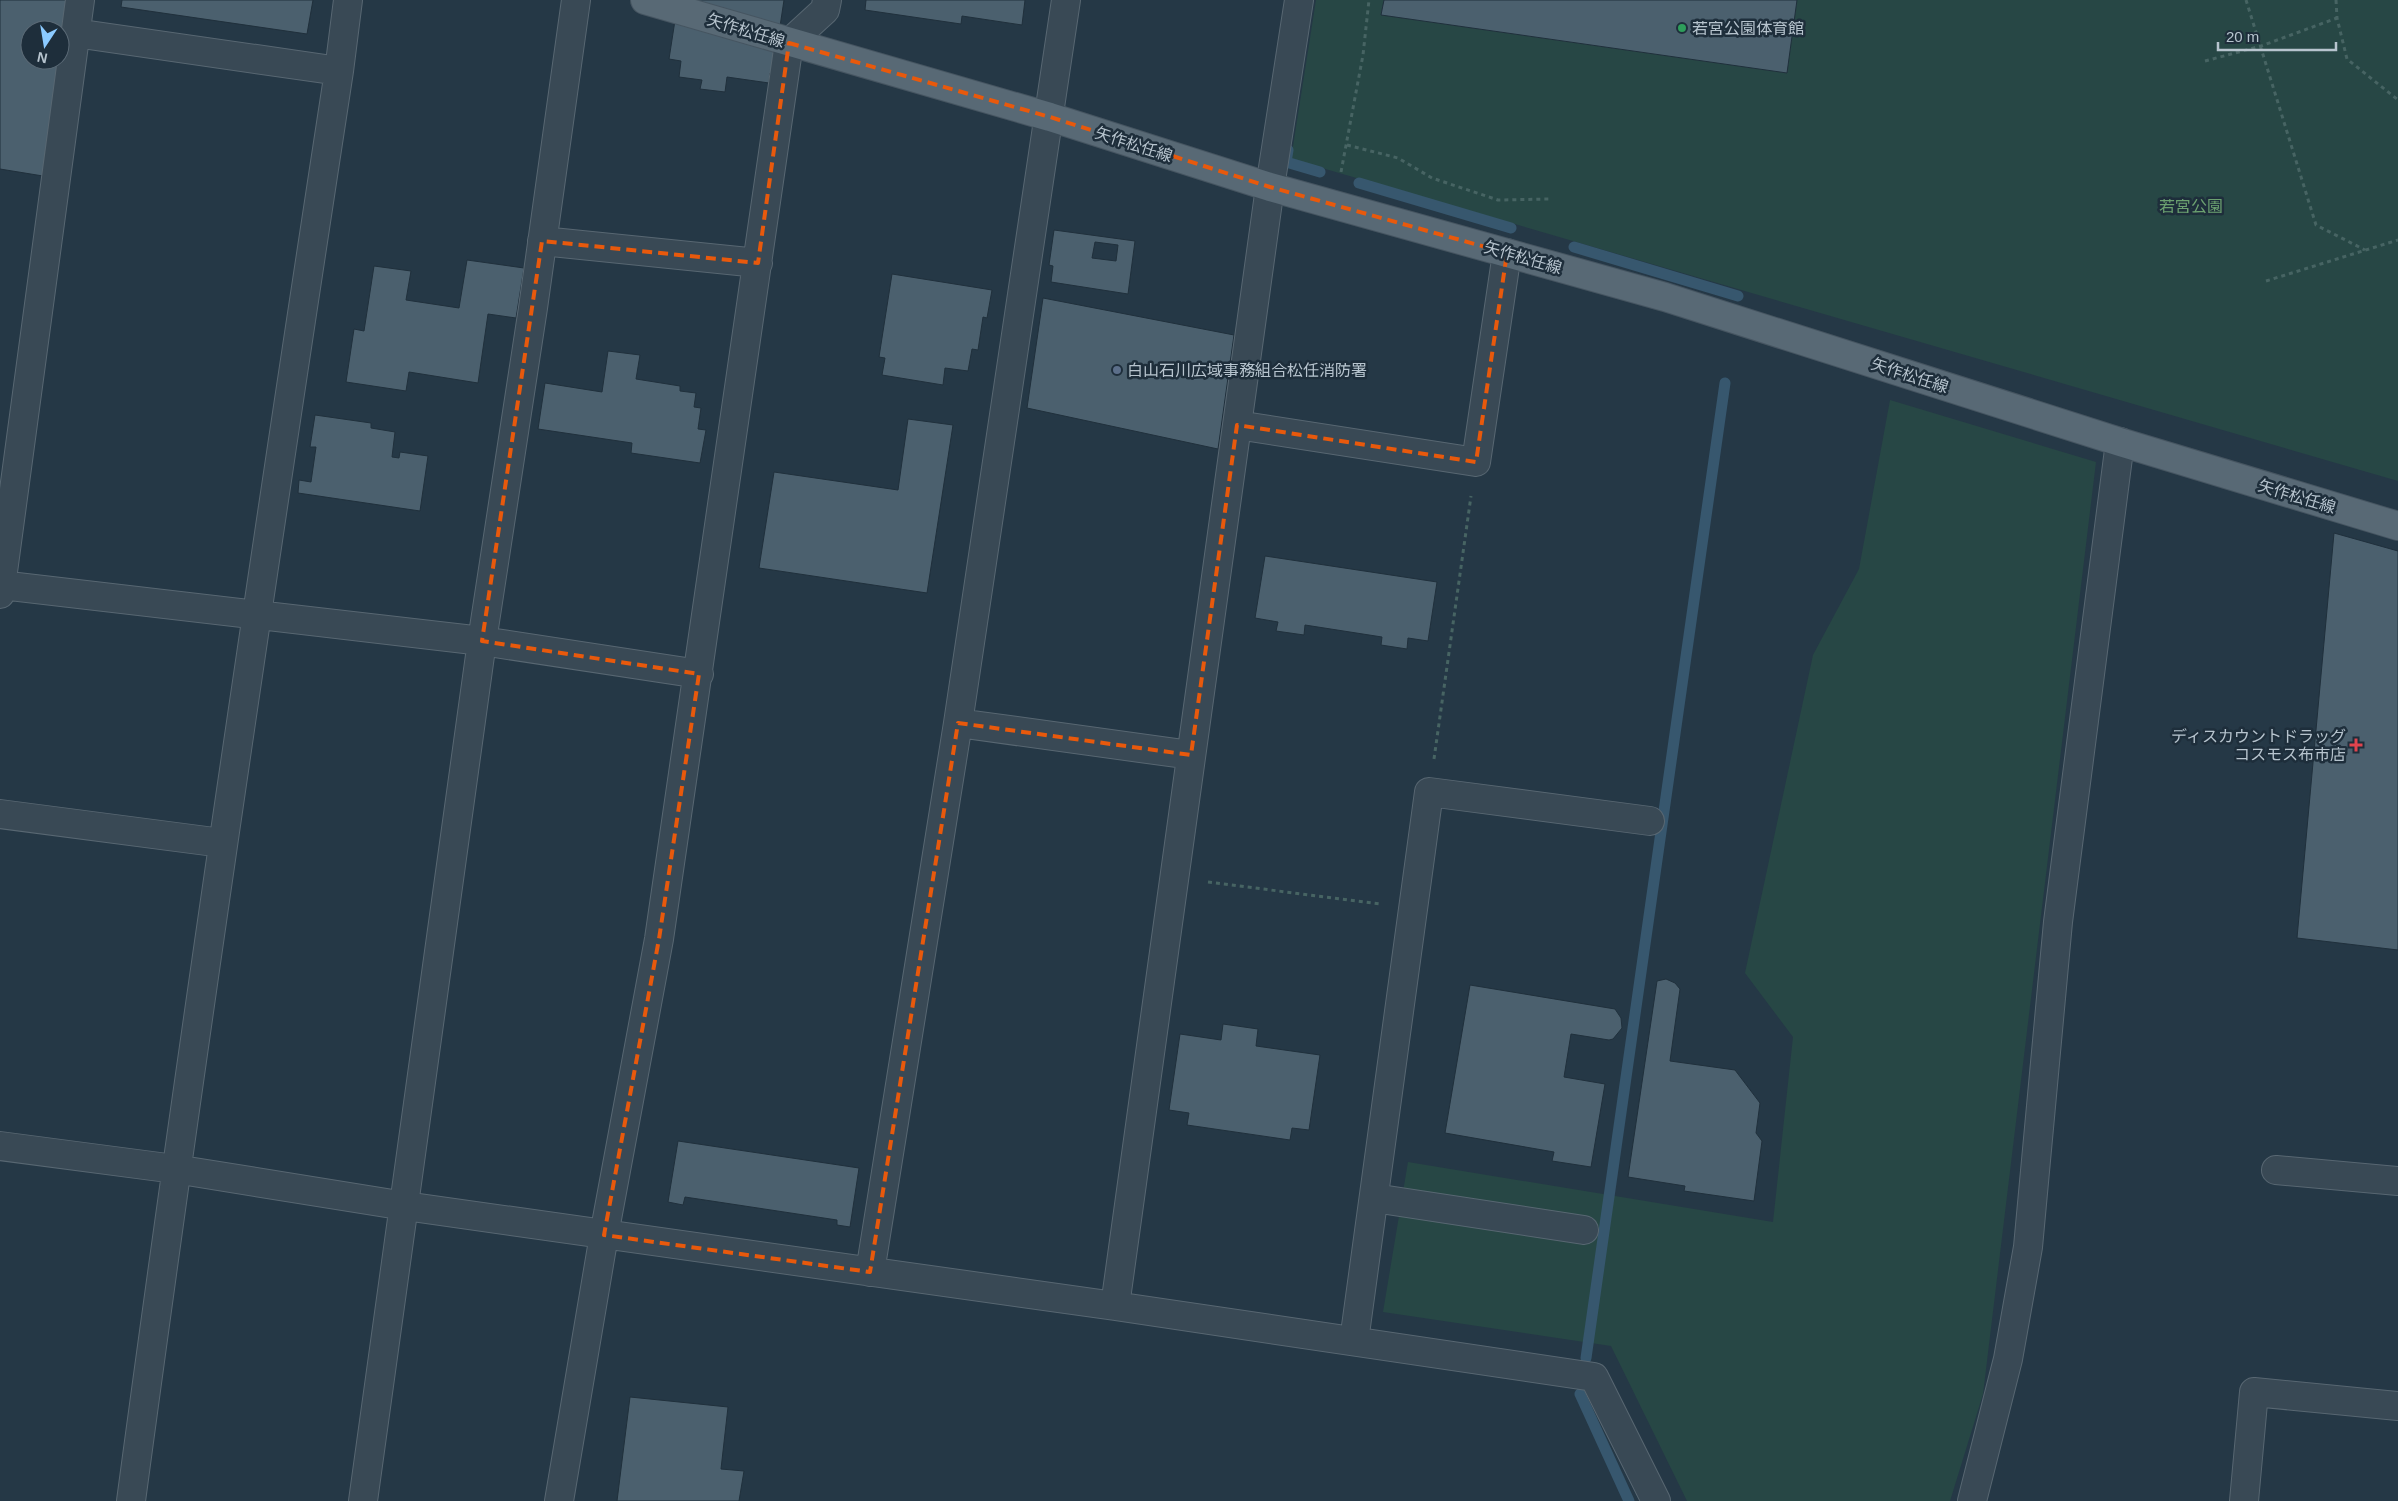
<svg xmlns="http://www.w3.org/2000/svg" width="2398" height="1501" viewBox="0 0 2398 1501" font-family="Helvetica,'Noto Sans JP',sans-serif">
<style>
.green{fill:#274745}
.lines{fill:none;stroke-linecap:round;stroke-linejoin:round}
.stream{stroke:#37576e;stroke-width:11}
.building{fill:#4b606e;stroke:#20303c;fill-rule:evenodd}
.minor-casing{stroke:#586772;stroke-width:30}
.major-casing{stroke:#465561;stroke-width:30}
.path{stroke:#476463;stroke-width:3;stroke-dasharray:4 4;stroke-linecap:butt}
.minor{stroke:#394955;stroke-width:28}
.major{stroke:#586975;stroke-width:28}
.marked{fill:none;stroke:#e8590c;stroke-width:4;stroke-dasharray:10 6;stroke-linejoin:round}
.leisure-dot{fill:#2e9e5b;stroke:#1e2e3b;stroke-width:2}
.service-dot{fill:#5c6f8a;stroke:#1e2e3b;stroke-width:2}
.health-dot{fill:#e0444e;stroke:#1e2e3b;stroke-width:2}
.labels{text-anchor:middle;stroke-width:5;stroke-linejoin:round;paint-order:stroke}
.poi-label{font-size:16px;fill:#b7c4ce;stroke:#1e2e3b;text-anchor:start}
.street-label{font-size:16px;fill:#b7c4ce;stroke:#1e2e3b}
.park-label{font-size:16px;fill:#6ca170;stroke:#1e2e3b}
</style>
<rect width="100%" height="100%" fill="#253846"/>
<path class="green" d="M1316 0H2398V481L1291 159Z
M1890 400 2096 462 1983 1394 1950 1501H1687L1611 1346 1383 1312 1408 1162 1773 1222 1793 1037 1745 973 1813 655 1859 569Z"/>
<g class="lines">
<path class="stream" d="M1288 150 1286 162 1320 172
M1359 183 1511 228
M1574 247 1738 296
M1586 1358 1725 383
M1580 1394 1629 1501"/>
</g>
<path class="building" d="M0 0H72L43 176 0 169ZM30 30H60V60H30Z
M122 0H313L307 34 121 7Z
M690 0H784L773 73H770L769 83 727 77 725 92 700 89 702 80 679 77 681 61 669 59 678 1Z
M866 0H1025L1022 25 962 16 961 24 865 10Z
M1384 0H1797L1787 73 1381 15Z
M1054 230 1135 241 1128 294 1051 282 1053 266 1049 265Z
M1095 242 1118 245 1116 261 1092 258Z
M467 260 524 268 516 318 488 314 478 383 409 372 406 391 346 382 354 329 364 331 374 266 411 271 406 300 459 308Z
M892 274 992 290 987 318 983 317 978 350 972 349 968 371 945 368 943 385 882 375 885 358 879 357Z
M1043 298 1234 335 1218 449 1027 408Z
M608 351 640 355 636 379 680 386V391L696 393 694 407 701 408 698 429 706 430 700 463 631 453 632 443 538 429 545 383 602 392Z
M315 415 371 423V428L395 432 392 457 399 458 400 452 428 456 420 511 298 493 299 480 311 482 316 447H310Z
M908 419 953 425 927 593 759 568 774 472 898 490Z
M2334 533 2398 551V950L2297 938Z
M1265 556 1437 582 1428 641 1408 638 1407 649 1381 645 1382 637 1305 625 1304 635 1276 631 1278 622 1255 618Z
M1666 979 1675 983 1680 989 1670 1061 1735 1070 1760 1103 1756 1133 1762 1141 1754 1201 1684 1191 1685 1186 1628 1177 1657 981Z
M1470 985 1615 1009 1621 1018 1622 1028 1613 1039 1609 1040 1571 1034 1564 1077 1605 1084 1591 1167 1552 1161 1554 1152 1445 1133Z
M1223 1024 1258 1029 1256 1046 1320 1055 1309 1130 1292 1128 1290 1140 1187 1125 1189 1113 1169 1110 1180 1034 1221 1040Z
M678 1141 859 1168 850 1227 837 1225V1220L685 1197 683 1205 668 1202Z
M630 1397 728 1407 721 1469 744 1471 739 1501H617Z"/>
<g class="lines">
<g class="minor-casing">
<path id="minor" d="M75 33 339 71
M542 241 758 263
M1237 425 1476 462 1507 253
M0 585 482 641 699 674
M0 594 80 0
M958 723 1191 755
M0 814 222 843
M0 1146 175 1169 405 1206 1115 1306 1594 1377 1656 1501
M2276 1170 2398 1181
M1374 1198 1584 1230
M870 1272 958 723 1066 0
M1115 1306 1270 187 1299 0
M1354 1341 1429 792 1650 821
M131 1501C195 1023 266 547 339 71L348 0
M363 1501 482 641 533 308 576 0
M559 1501 604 1235 659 939 789 43 825 10 827 0
M1972 1501 2008 1359 2028 1247 2058 922 2120 442
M2244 1501 2254 1392 2398 1406"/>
</g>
<g class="major-casing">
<path id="major" d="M645 0 1050 117 1270 187 1665 297 2120 442 2398 526"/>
</g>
<path class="path" d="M2246 0 2316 225 2365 250
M2336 0 2337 18 2347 59 2398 100
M2205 61 2261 46 2337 18
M1347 145 1398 158 1432 178 1498 200 1549 199
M1341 172 1363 55 1369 0
M2266 281 2398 240
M1434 759 1471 496
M1208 882 1380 904"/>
<use href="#minor" class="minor"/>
<use href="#major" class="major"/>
</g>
<path class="marked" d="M789 43 1050 117 1270 187 1507 253 1476 462 1237 425 1191 755 958 723 870 1272 604 1235 659 939 699 674 482 641 542 241 758 263Z"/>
<circle class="leisure-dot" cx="1682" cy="28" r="5"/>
<circle class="service-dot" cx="1117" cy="370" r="5"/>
<path class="health-dot" d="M2353.5 737.5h5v5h5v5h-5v5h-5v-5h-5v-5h5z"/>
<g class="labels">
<g class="poi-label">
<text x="1692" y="34">若宮公園体育館</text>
<text x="1127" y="376">白山石川広域事務組合松任消防署</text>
<text x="2346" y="742" text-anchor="end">ディスカウントドラッグ<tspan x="2346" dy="18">コスモス布市店</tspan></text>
</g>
<g class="street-label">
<text transform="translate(746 30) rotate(17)" y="6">矢作松任線</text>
<text transform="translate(1134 144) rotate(18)" y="6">矢作松任線</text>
<text transform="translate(1523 257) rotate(16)" y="6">矢作松任線</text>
<text transform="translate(1910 375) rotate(18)" y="6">矢作松任線</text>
<text transform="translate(2297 496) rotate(17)" y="6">矢作松任線</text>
</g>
<g class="park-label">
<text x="2191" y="212">若宮公園</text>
</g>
</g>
<g transform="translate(45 45) rotate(192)"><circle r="24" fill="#1e2e3b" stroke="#5b6a76"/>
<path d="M0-4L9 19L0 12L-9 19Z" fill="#8bcaff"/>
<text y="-8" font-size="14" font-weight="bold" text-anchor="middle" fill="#b7c4ce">N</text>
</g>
<path d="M2218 42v8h118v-8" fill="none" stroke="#b7c4ce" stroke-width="2.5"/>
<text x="2226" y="42" font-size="15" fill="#b7c4ce" stroke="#1e2e3b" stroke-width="4" paint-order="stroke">20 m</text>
</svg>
